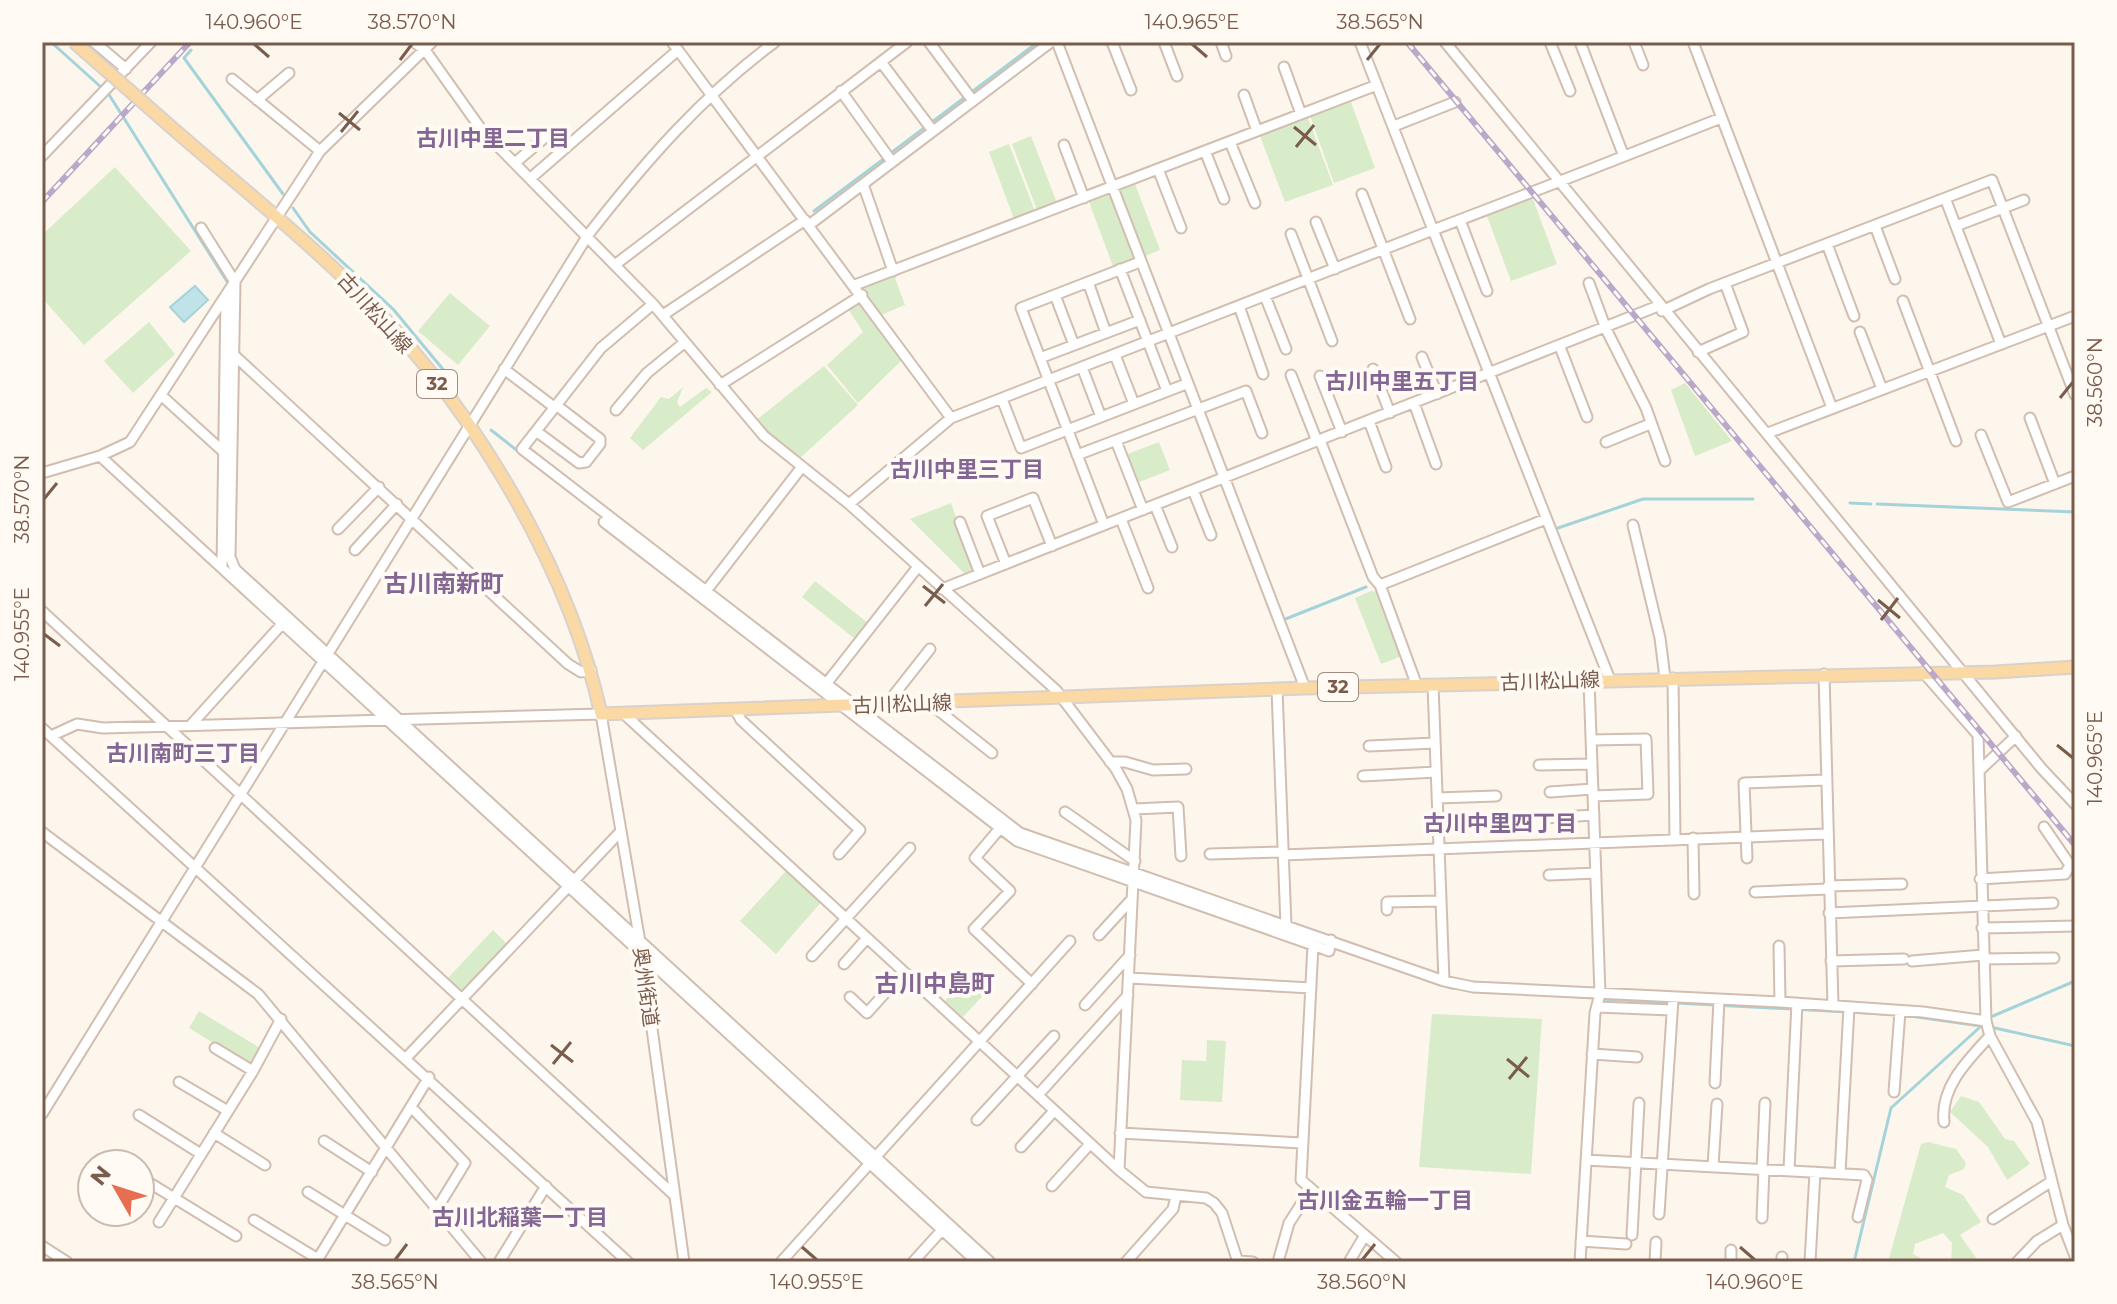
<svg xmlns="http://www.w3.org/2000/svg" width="2117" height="1304" viewBox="0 0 2117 1304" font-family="Montserrat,'Noto Sans JP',sans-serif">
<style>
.green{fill:#d8ecc9}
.water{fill:#bfe3e8;stroke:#a5d3da;stroke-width:2}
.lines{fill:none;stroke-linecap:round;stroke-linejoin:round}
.stream{stroke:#a5d3da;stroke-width:3}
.minor-casing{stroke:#d1beb0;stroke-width:13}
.major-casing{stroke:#dad1cd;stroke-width:15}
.minor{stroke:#fff;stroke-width:9}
.major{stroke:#fbd9a5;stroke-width:11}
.rail-casing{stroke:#b9a8c9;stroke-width:6}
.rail{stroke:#fffaf3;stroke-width:3;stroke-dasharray:9;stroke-linecap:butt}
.major-bridge-casing{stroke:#dad1cd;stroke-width:15;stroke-linecap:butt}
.major-bridge{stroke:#fbd9a5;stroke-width:11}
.ticks{fill:none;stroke:#7a5c4d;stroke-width:3}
.labels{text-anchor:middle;stroke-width:8;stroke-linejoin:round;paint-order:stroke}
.shield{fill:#fffaf3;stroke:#a28b7f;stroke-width:2}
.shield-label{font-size:18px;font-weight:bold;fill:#7a5c4d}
.street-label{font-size:20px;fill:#7a5c4d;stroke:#fffaf3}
.neighbourhood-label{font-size:22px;font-weight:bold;fill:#846695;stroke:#fffaf3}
.quarter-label{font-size:24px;font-weight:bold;fill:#846695;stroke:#fffaf3}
.neatline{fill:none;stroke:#7a5c4d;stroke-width:3}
.ticks-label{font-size:20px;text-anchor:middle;fill:#7a5c4d}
</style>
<rect width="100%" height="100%" fill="#fdf6ec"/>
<path class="green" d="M1351 102 1375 168 1334 183 1310 116Z
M1308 118 1333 185 1285 202 1260 136Z
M1031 136 1057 203 1037 210 1012 144Z
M1009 144 1035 211 1014 219 989 152Z
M115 167 191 251 84 345 42 298V235Z
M1135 184 1160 250 1143 257 1118 191Z
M1111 194 1135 261 1114 269 1089 202Z
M1533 199 1557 264 1511 281 1487 216Z
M894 275 905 305 881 315 862 288Z
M450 293 490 326 458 365 418 331Z
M862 299 904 358 858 403 827 365 863 332 848 309Z
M149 322 175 354 133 393 104 361Z
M824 366 858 405 799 459 773 440 755 421Z
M1685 383 1732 441 1695 456 1671 390Z
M683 387 677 402 680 407 706 388 712 392 643 450 630 438 661 397 669 399Z
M1159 442 1170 470 1137 483 1125 455Z
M951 503 975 571 966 575 910 519Z
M815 581 868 623 855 639 802 597Z
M1371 591 1379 592 1402 656 1381 664 1355 598Z
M788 869 823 900 776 954 740 921Z
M493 930 509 946 464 994 447 979Z
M971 972 990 988 963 1017 945 1001Z
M199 1011 260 1048 249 1065 189 1028Z
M1432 1014 1542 1019 1531 1174 1419 1167Z
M1207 1040 1226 1041 1222 1102 1180 1100 1182 1060 1206 1061Z
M1961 1096 1979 1102 2005 1139 2014 1141 2030 1164 2007 1180 1988 1147 1950 1112Z
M1928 1142 1956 1149 1966 1163 1964 1169 1949 1175 1945 1187 1963 1195 1981 1222 1960 1235 1979 1262H1951L1952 1243 1943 1233 1915 1244 1913 1254 1928 1262H1888L1921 1144Z"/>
<path class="water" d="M195 286 208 300 184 322 170 307Z"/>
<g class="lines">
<path class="stream" d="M51 42 102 88
M191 50 184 58 283 194
M108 93 228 283
M891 153 1038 42
M293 208 310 232 393 309 456 385
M814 211 885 158
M491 430 519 452
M1850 503 1871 504
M1877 504 2075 512
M1555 529 1643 499H1753
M1283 620 1366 587
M1334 947 1451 988 1595 998
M214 955 252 984
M264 995 349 1096
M1602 999 1886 1014
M1910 1016 1995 1028 2075 1046
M1993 1016 2075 981
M1854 1262 1891 1108 1979 1028"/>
<g class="minor-casing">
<path id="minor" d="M94 42 126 69
M414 42 425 50 481 129 653 304 764 436 849 504 1056 690 1116 769 1127 789 1136 820 1119 1170 1146 1192 1206 1198 1214 1203 1222 1213 1238 1262
M672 42 951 418
M929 42 973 101
M1057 42 1305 688
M1112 42 1131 90
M1164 42 1177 76
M1221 42 1226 56
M1360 42 1433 230C1531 193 1625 156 1721 118
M1445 42C1644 285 1845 526 2042 769L2075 804
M1550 42 1570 91
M1580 42 1623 154
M1634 42 1643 65
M1693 42 1832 408
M881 62 933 131
M1284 67 1301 114
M232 79 320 151
M841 91 892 162
M1244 95 1257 131
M257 100 289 73
M1394 126 1455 102
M1230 142 1255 203
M1064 145 1084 198
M1205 151 1224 199
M42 156 151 42
M516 162 550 133
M1158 169 1181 228
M532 177 678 50
M863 184 893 271
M1362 194 1410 319
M1945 198 2001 344
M1460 220 1487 291
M1316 222 1335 269
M809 225 1051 42
M1875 226 1895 279
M1956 226 2024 200
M201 228 235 282 230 557 235 569 990 1262
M1291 234 1332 341
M1827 244 1854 316
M616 264 907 42
M1120 269 1167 391
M1088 282 1106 333
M1589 283 1606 329 1646 408 1665 461
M855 285 1377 85
M1055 295 1074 345
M1265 296 1286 349
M1903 301 1956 441
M653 304 601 348 522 449 1020 833 1286 926
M1239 306 1263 374
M1662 311 1709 289 1992 180 2075 395
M663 315 805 220
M1860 332 1882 389
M1560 347 1587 417
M1698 352 1743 332 1725 283
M234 355 568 664 581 672 591 670
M1115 355 1134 404
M1422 357 1437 394
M1040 358 1140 320
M1082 367 1101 417
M504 369 554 407
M1373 369 1390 413
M1291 375 1317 441
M1320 376 1342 432
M720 385 862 295
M162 396 227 455
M1002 399 1021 448 1186 384
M1414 403 1436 464
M616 410 647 373 685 342
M2030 418 2055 484
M1369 421 1386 467
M536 431 579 463 586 462 600 444V439L556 405
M1768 433 2075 316
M1981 435 2008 502 2075 476
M1320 440 1373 577 1380 585 1417 686
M1116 441 1143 510
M1606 442 1650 424
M1077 455 1246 391 1262 433
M100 456 977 1262
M42 473 100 456 130 442 320 151 432 42
M1193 490 1211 535
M849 504 951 418 1433 230 1610 680
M1155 505 1172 547
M1121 519 1148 588
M604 522 1017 841 1313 945
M960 522 980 574
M1104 525 1021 308 1140 262
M1633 525 1660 638 1665 678
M338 529 379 487
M355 550 397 504
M1006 564 987 516 1033 498 1052 546
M222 568 226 296
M1380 585 1546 519
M942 589 1658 306
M706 591 801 468
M42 611 674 1195
M1923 672 1978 735 1986 1021 1990 1036 2037 1122 2063 1225 2075 1256
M1824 674 1833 1006
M1673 678 1675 839
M826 684 917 568
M1433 685 1444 981
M1277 689 1286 926 1444 981 1473 987 1780 1002 1923 1012 1986 1021
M934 703 938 710 992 753
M892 705 893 696 930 649
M735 709 741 720 860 830 839 854
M623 713 1119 1170
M190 726 282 624
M42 728 628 1262
M51 736 77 724 103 728 601 714 640 942
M1591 740 1646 739 1648 794 1593 796
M1369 746 1435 743
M1110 762H1125L1153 770 1186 769
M1539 765 1592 764
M1980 770 2016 736
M1363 776 1436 772
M1550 792 1593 789
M1437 798 1496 796
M1134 809 1178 807 1181 856
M1065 812 1135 861
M1545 818 1594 815
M1001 827 975 858 1010 891 974 929 1032 984
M42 832 258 994 481 1262
M1693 838 1694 894
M1210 854 1283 852
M1283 855 1826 834
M1747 858 1744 783 1826 780
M1549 875 1596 873
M1980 879 2065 874 2070 865 2044 827
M1828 886 1902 884
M1755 892 1828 889
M1387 910V902L1441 901
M1829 913 2053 903
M1982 928 2075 926
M1099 935 1132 899
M1331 940 1329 951 1313 945 1301 1180 1396 1262
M1779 946 1780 1002
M642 956 684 1262
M812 956 910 848
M1984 959 2054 958
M1831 961 1904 959
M1912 961 1983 955
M844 964 867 938
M1129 978 1311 988
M850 997 867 1013 904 972
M1085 1005 1130 955
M1597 1007 1671 1010
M215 1048 253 1071
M1592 1054 1637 1057
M407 1057 621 831
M179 1082 228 1111
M1715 1083 1719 1000
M1894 1092 1900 1011
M1038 1095 1128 995
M411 1107 465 1163 438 1207
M42 1114 588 235C644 163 702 96 775 42
M139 1115 201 1154
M977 1120 1054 1036
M1944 1122C1940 1087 1968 1060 1990 1036
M214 1133 265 1165
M1120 1133 1302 1143
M324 1141 372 1172
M1021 1147 1054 1111
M109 1159 118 1164
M1586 1160 1864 1175 1867 1180 1858 1217
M1713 1166 1717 1104
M1762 1169 1765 1103
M1789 1170 1797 1003
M1840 1173 1849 1007
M140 1177 236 1236
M1052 1186 1090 1144
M308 1192 385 1240
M1659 1214 1673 999
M1762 1218 1764 1169
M1993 1219 2052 1181
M254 1220 318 1259
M159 1222 253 1071 281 1019
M1632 1235 1639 1103
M1581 1241 1626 1244
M42 1246 67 1262
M1238 1261 1253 1262
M316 1262 429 1077
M499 1262 546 1186
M781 1262 1070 941
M913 1262 942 1230
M1126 1262 1173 1209 1176 1196
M1278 1262 1289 1223 1311 1189
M1349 1262 1365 1235
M1580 1262 1595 1013 1600 994 1589 680
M1655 1262 1656 1242
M1731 1262V1250
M1782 1262V1257
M1810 1262 1815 1172
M2017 1262 2037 1241 2063 1225"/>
</g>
<g class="major-casing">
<path id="major" d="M170 126C227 176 288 224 343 277 461 387 566 557 601 714L1305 688 1996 672 2075 667"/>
</g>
<use href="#minor" class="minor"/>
<use href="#major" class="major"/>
<g class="rail-casing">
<path id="rail" d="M1407 42 2075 845
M42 202 190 42"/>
</g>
<use href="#rail" class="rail"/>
<g class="major-bridge-casing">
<path id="major-bridge" d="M74 42 170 126"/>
</g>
<use href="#major-bridge" class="major-bridge"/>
</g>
<path class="ticks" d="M254 44 269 57M1192 44 1207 57M400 60 412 44M1367 60 1380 44M339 113 360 130M1294 127 1316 145M341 132 358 111M1296 147 1314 125M2060 398 2073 382M44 499 57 483M923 586 945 603M1878 600 1900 618M925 606 943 584M1881 620 1898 598M44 634 60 646M2057 745 2073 758M551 1045 573 1062M1507 1059 1529 1077M553 1064 571 1042M1509 1079 1527 1057M802 1247 817 1260M1740 1247 1755 1260M395 1260 407 1244M1362 1260 1375 1244"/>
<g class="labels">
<g class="shield">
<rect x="417" y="370" width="40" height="28" rx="6"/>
<rect x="1318" y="673" width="40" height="28" rx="6"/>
</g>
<g class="shield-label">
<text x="437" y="390">32</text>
<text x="1338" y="693">32</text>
</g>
<g class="street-label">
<text transform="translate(375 313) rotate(48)" y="7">古川松山線</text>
<text transform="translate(1550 681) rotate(-2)" y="7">古川松山線</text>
<text transform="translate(902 704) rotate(-2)" y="7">古川松山線</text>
<text transform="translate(646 987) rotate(82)" y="7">奥州街道</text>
</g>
<g class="neighbourhood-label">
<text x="493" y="146">古川中里二丁目</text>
<text x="1402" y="389">古川中里五丁目</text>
<text x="967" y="477">古川中里三丁目</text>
<text x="183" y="761">古川南町三丁目</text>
<text x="1500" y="831">古川中里四丁目</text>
<text x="1385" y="1208">古川金五輪一丁目</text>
<text x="520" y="1225">古川北稲葉一丁目</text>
</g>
<g class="quarter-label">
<text x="444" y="592">古川南新町</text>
<text x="935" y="992">古川中島町</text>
</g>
</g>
<rect width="2117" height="1304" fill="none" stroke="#fffaf3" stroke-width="88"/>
<g transform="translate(116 1188) rotate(309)"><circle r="38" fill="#fffaf3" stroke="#cabbb1" stroke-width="2"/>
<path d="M0-6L14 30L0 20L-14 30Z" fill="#e76f51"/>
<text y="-12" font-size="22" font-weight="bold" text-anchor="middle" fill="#7a5c4d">N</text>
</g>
<rect x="44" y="44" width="2029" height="1216" class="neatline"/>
<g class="ticks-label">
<text x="254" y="29">140.960°E</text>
<text x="412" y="29">38.570°N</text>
<text x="1192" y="29">140.965°E</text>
<text x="1380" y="29">38.565°N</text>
<text transform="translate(2095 382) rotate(-90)" y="7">38.560°N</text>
<text transform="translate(22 499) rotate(-90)" y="7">38.570°N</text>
<text transform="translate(22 634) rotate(-90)" y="7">140.955°E</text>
<text transform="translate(2095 758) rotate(-90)" y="7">140.965°E</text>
<text x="395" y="1289">38.565°N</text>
<text x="817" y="1289">140.955°E</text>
<text x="1362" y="1289">38.560°N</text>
<text x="1755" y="1289">140.960°E</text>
</g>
</svg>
